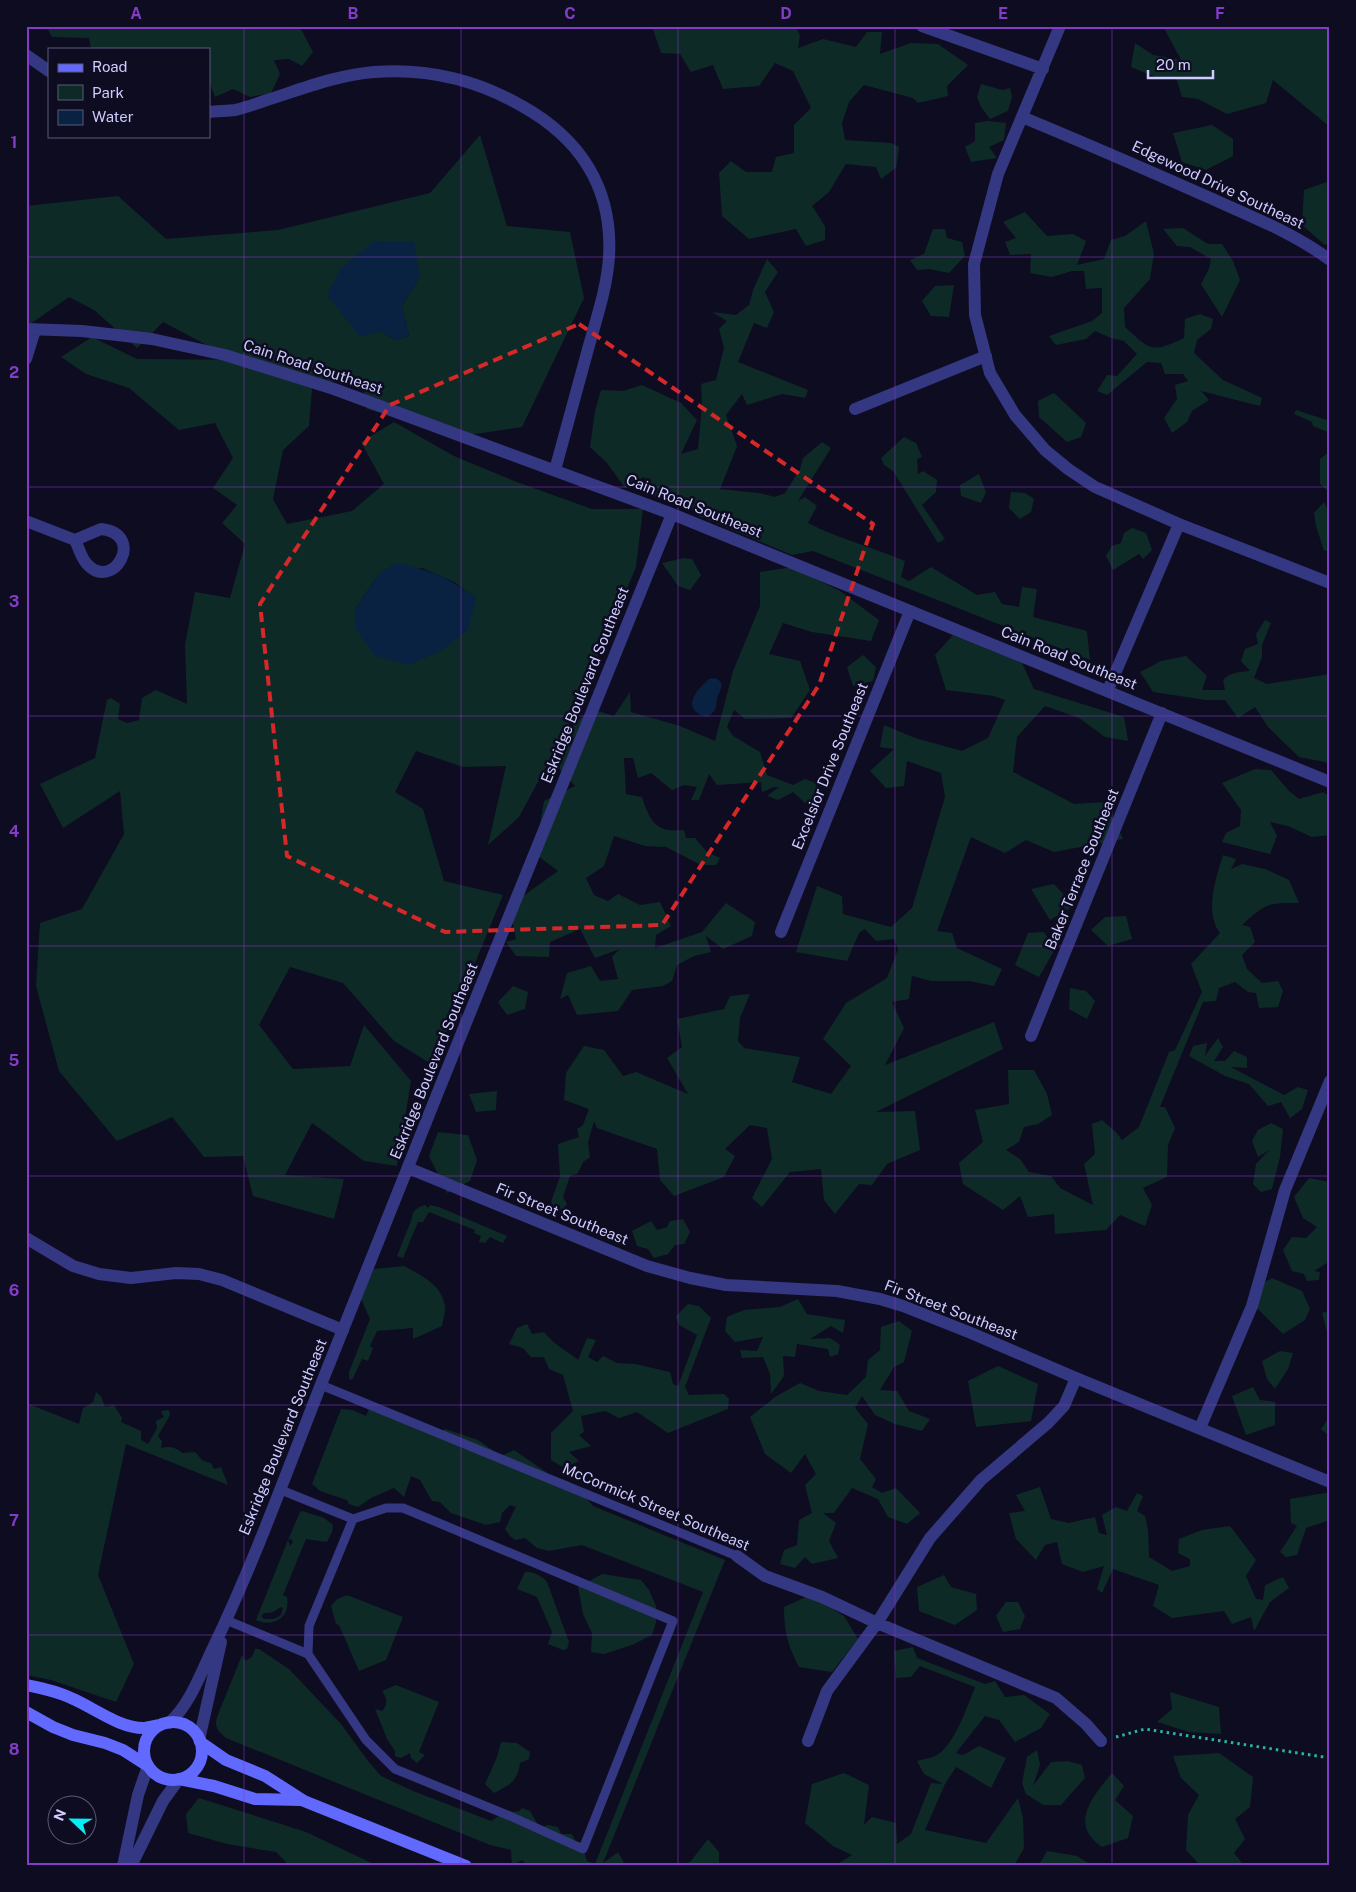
<svg xmlns="http://www.w3.org/2000/svg" width="1356" height="1892" viewBox="0 0 1356 1892" font-family="'Public Sans',sans-serif">
<style>
.green{fill:#0e2a27;fill-rule:evenodd}
.water{fill:#092242}
.lines{fill:none;stroke-linecap:round;stroke-linejoin:round}
.path{stroke:#27b6a3;stroke-width:3;stroke-dasharray:2.5 4;stroke-linecap:butt}
.service{stroke:#343781;stroke-width:9}
.minor{stroke:#343781;stroke-width:12}
.tertiary{stroke:#343781;stroke-width:12}
.secondary{stroke:#6269ff;stroke-width:12}
.marked{fill:none;stroke:#d62828;stroke-width:4;stroke-dasharray:10 6;stroke-linejoin:round}
.grid{fill:none;stroke:#833cc5;stroke-width:1;stroke-opacity:0.55}
.labels{text-anchor:middle;stroke-width:5;stroke-linejoin:round;paint-order:stroke}
.street-label{font-size:15px;fill:#cdcbff;stroke:#0e0c20}
.neatline{fill:none;stroke:#833cc5;stroke-width:2}
.grid-label{font-size:16px;text-anchor:middle;font-weight:bold;fill:#833cc5}
</style>
<rect width="100%" height="100%" fill="#0e0c20"/>
<path class="green" d="M46 26H263L264 29 267 26H298L302 31 313 52 302 66 289 59 274 60 280 74 271 93 250 97 233 89 215 97 209 81V49H91L89 38 52 37Z
M652 26H795L800 35 798 48 823 39 856 47 867 32H882L880 54 911 43 938 44 968 65 947 86 948 96 918 103 913 98 864 85 849 102 842 123 845 140 891 143 899 147 896 168 881 179 876 167 846 164 829 192 812 206 825 226V240L806 246 796 229 749 239 722 216 719 173 731 161 746 172H772L776 157 794 153V125L811 108 793 71 775 63 759 86 723 89 713 65 691 72 680 54 661 53Z
M1163 26H1330V127L1273 80 1266 103 1227 114 1198 99 1182 97 1176 78 1155 77 1131 67 1135 43 1153 55 1181 60Z
M981 84 1002 90 1010 88 1012 97 1008 111 990 119 981 107 977 97Z
M988 121 1006 123 1004 140 989 147 997 158 971 162 965 147 975 141V123Z
M1212 125 1233 139V156L1206 170 1182 162 1173 133Z
M480 135 507 226 570 232 584 298 522 427 469 435 367 409 362 380 310 384 312 389 309 426 283 450 273 499 287 524 352 511 384 484 361 442 394 422 454 456 514 481 592 509H643L636 567 573 717 519 817 488 845 506 766 463 767 416 751 395 792 423 809 444 881 503 895 433 1065 394 1041 343 983 290 967 259 1025 293 1069 350 1066 364 1025 411 1081 397 1166 364 1161 312 1123 285 1175 344 1179 334 1219 253 1196 243 1156 204 1157 172 1117 117 1141 59 1071 36 986 40 923 82 909 124 834 120 791 63 828 40 784 95 758 107 700 111 698 120 704 118 719 127 723 139 720 142 698 156 690 187 704 185 645 195 592 230 598 245 544 222 523 237 505 213 488 233 458 215 423 179 430 129 388 86 374 61 357 92 337 137 359 259 360 222 353 163 322 137 348 94 310 69 297 26 327V206L118 196 166 239 278 230 430 193ZM420 276 402 306 409 336 395 340 381 331ZM422 568 454 582 476 598 355 628V609L379 574Z
M1330 181V243L1325 245 1302 225 1304 190Z
M1025 212 1047 236 1073 234 1086 241 1077 265 1104 259 1111 240 1125 236 1146 221 1154 254 1150 279 1124 308 1125 327C1151 351 1152 353 1184 338L1185 319 1200 314 1213 319 1211 329 1197 340 1194 353 1223 380 1262 398 1260 406 1201 391 1209 400 1192 411 1187 422 1172 433 1164 418 1177 399 1175 385 1188 381 1183 374H1165L1161 363 1147 362 1107 395 1097 391 1107 375 1117 376 1137 354 1124 341 1111 338 1095 331 1086 339 1056 345 1049 336 1092 321 1102 313V288L1086 289 1084 271H1072L1052 277 1030 273 1031 254 1010 255 1005 242 1016 238 1003 222Z
M1183 228 1208 244H1222L1233 261 1240 280 1222 317 1201 284 1209 269 1211 259 1190 247 1177 246 1163 229Z
M933 229H945L947 238 962 242 965 256 949 273 929 269 917 270 910 260 924 254Z
M767 259 778 272 765 292 774 312 767 328 754 323 738 362 808 390 805 398 782 394 747 405 742 394 726 415 737 446 720 489 759 493 775 497 785 493 800 469 803 458 822 442 831 448 798 501 805 497 817 506 808 523C839 539 872 547 905 561L901 577 909 581 931 567 977 595 995 592 1002 604 1019 607 1022 587 1037 589 1033 617 1087 631 1090 660 813 551 792 555 699 516 673 492 655 497 644 477 625 488 607 463 590 447 595 411 601 390 623 391 642 385 681 403 697 420 681 454 698 449 702 405 701 384 716 380 724 348 719 329 727 321 712 312 736 315 749 305 753 290Z
M954 285 949 317 931 316 922 301 935 286Z
M1054 393 1086 423 1081 437 1067 442 1039 417 1038 401Z
M1296 410 1330 421V433L1313 426 1312 422 1294 414Z
M904 437 916 443 922 457 917 459 918 474 923 471 937 480 936 492 922 505 945 539 938 543 893 471 884 465 881 458Z
M1330 451V490L1328 491 1320 484V459Z
M979 474 986 492 981 503 961 496 960 485Z
M1011 492 1025 493 1034 499 1031 512 1020 519 1009 508Z
M1324 502 1330 515V550L1324 551 1316 526 1314 513Z
M1132 528 1146 533 1152 550 1143 559 1139 554 1113 570 1106 556 1112 546 1121 543 1124 533Z
M684 558 692 559 701 575 690 590 678 586 662 563Z
M792 567 840 591 879 620 871 641 812 632 783 623 769 654 800 661 810 690 791 718 745 719 734 710 727 727 733 736 760 752 767 775 793 785 805 779 816 783 819 796 805 803 793 792 778 800 767 796 779 787H774L762 792 761 782 717 785 709 774 699 800H691L697 787 684 785 672 790 651 773 638 778 633 758H624L626 794 642 797C650 821 655 833 684 830L686 838H695L707 852 720 858 716 865H701L666 847 645 846 614 836 604 866 586 878 594 895 608 901 618 894 640 905 660 902 671 926 656 935 655 948 702 932 726 903 755 922 752 936 723 949 706 936 711 952 694 956 677 965 672 981 663 986 632 990 618 1011 577 1015 568 995 560 999 567 973 591 966 600 981 618 979 612 957 620 949 595 958 580 929 550 942 549 957 516 956 506 942 516 939 509 906 558 871 538 856 539 830 544 801 575 786 555 764 573 725 591 709 614 716 630 692 631 712 680 726 715 741 733 671 760 606V572Z
M1265 620 1271 623 1262 645V657L1254 678 1267 684 1330 674V763L1299 757 1268 727 1255 707 1238 718 1225 700H1206L1153 692 1140 672 1161 661 1186 656 1207 676 1202 690H1225L1223 680C1231 672 1239 672 1250 671L1241 661 1245 649 1258 644 1256 634Z
M953 635 1022 663 1034 689 1124 717 1128 741 1105 737 1079 718 1045 706 1017 737 1013 772 1074 804 1105 802 1123 839 1054 852 1026 840 1005 853 971 837 937 931 952 933 957 948 1002 969 994 986 969 981H931L912 976 909 999 892 1002 904 1028 885 1065 994 1022 1003 1049 876 1112 915 1111 920 1150 887 1164 872 1185 859 1184 835 1214 824 1200 821 1169 790 1172 762 1207 752 1198 772 1159 767 1128 750 1125 725 1149 735 1156 724 1177 674 1196 660 1180 657 1149 597 1128 594 1121 588 1142 590 1157 583 1162 578 1173 570 1176 563 1197 567 1204 563 1209 556 1211 551 1202 560 1176 558 1144 579 1137 577 1129 583 1125 589 1109 564 1100 566 1073 584 1046 604 1050 623 1076 636 1072 688 1094 667 1058 682 1047 677 1019 724 1009 730 996 750 994 740 1018 738 1041 744 1048 800 1057 792 1082 831 1094 851 1066 823 1039 846 1003 887 978 898 949 894 939 876 941 865 929 859 933 847 961 796 952 817 886 842 896 843 914 891 927 912 908 945 797 941 773 907 761 904 786 886 788 870 771 894 749 880 747 884 725 915 738 962 751 988 738 1005 700 994 696 946 690 935 655Z
M863 655 876 667 873 681 853 686 847 667Z
M1255 769 1271 770 1289 791 1299 799 1323 792 1330 797V835L1312 837 1288 826 1270 822 1277 836 1270 854 1222 842 1226 833 1240 826 1241 810 1222 783Z
M1223 855 1236 859 1231 869 1242 864 1265 869 1289 880 1299 903C1267 903 1266 903 1242 925L1250 927 1255 942 1242 955 1247 969 1262 983 1278 981 1283 991 1278 1007 1259 1008 1256 993 1248 992 1235 982 1219 988 1216 1001 1203 1002 1160 1107H1165L1175 1128 1168 1145 1167 1177 1143 1188 1152 1205 1145 1226 1120 1215 1106 1230 1055 1234 1054 1214 1028 1217 1020 1196 1003 1210 963 1184 959 1163 983 1142 975 1110 1009 1104 1008 1070H1034L1047 1094 1052 1115 1038 1124 1024 1127 1019 1142 1006 1150 1020 1159 1029 1172 1051 1176 1060 1188 1093 1205 1084 1164 1095 1154 1092 1124 1102 1120 1116 1132 1122 1140 1139 1127 1169 1052 1175 1050 1202 992 1191 964 1220 933C1204 912 1216 878 1223 855Z
M1054 884 1074 906 1050 920 1031 889Z
M1126 916 1132 939 1108 946 1091 930 1105 917Z
M1044 932 1055 949 1039 977 1015 965 1028 933Z
M513 986 528 992 525 1009 507 1015 498 1002Z
M1070 988 1086 991 1095 1001 1087 1019 1069 1009Z
M1218 1038 1223 1047 1214 1061H1225L1234 1051 1247 1057V1068L1231 1067 1284 1095 1298 1087 1308 1090 1302 1109 1290 1118 1281 1102 1268 1106 1249 1084 1225 1076 1189 1056 1193 1046 1207 1043 1205 1056Z
M497 1091 496 1110 476 1112 469 1094Z
M1271 1123 1283 1129 1280 1157 1272 1189 1261 1192 1253 1184 1256 1164 1269 1150 1258 1157 1252 1141 1258 1130Z
M438 1132 468 1135 477 1160 470 1181 447 1193 429 1156Z
M1309 1178 1330 1182V1258L1327 1263 1314 1271 1320 1272 1319 1280 1307 1281 1304 1274 1292 1271 1283 1250 1292 1237 1306 1238 1317 1227 1303 1218 1294 1197Z
M425 1205 428 1208 430 1205 439 1207 507 1236 503 1243 490 1237 485 1243 479 1242 481 1236 474 1233 475 1230 429 1212 423 1222H418L403 1258 397 1256 412 1218C412 1210 418 1207 425 1205Z
M683 1219 690 1232 684 1244 675 1245 668 1254 654 1258 648 1249 637 1246 632 1231 651 1221 657 1230 667 1227 670 1221Z
M404 1266C421 1275 442 1285 445 1306 446 1312 443 1320 442 1326L413 1339V1328L377 1331 370 1346 373 1348 368 1361 362 1359 352 1380 349 1379V1372L370 1319 361 1299 374 1269Z
M1272 1278 1302 1291 1310 1309 1305 1320 1283 1334 1257 1308 1261 1284Z
M798 1299 807 1314 845 1320 843 1333 831 1326 810 1339 830 1338 840 1345 838 1354 830 1357 828 1349 797 1344 795 1357 783 1356 784 1376 771 1394 770 1374 763 1357 742 1358 740 1350 757 1351 763 1337 735 1342 725 1331 727 1317 744 1310 780 1307Z
M688 1304 699 1306 711 1318 685 1387 689 1395 724 1394 729 1399 728 1409 668 1433 637 1412 619 1418 605 1411 581 1416 584 1432 579 1435 591 1446 569 1452 579 1461 564 1468 551 1460V1433L573 1411 563 1375 549 1369 544 1357H531L523 1348 509 1344 517 1328 527 1324 532 1334 544 1332C555 1346 565 1349 578 1360L587 1338 596 1340 588 1357 597 1362 603 1356 617 1363 635 1364 670 1372 673 1384 678 1386 697 1335 679 1325 676 1316Z
M1330 1310V1343L1322 1313Z
M899 1321 912 1331 904 1362 894 1367 880 1390 897 1391 909 1411 930 1419 922 1431 895 1424 875 1415 862 1396 855 1408 868 1424 860 1459 876 1479 872 1487 882 1493 896 1488 920 1513 907 1524 888 1517 878 1499 852 1488 834 1513H823L836 1523 829 1541 838 1558 812 1564 805 1557 795 1568 780 1564 784 1550 797 1545 799 1520 812 1513 805 1485 816 1474 805 1454 791 1473 765 1454 750 1417 775 1397 800 1383 819 1391 847 1395 866 1377 868 1360 880 1350 881 1327Z
M1280 1351 1293 1353 1288 1369 1275 1389 1267 1379 1262 1361Z
M998 1366 1038 1384 1031 1421 976 1427 968 1381Z
M1253 1387 1260 1400 1275 1402V1425L1246 1435 1232 1396Z
M96 1392 101 1396 105 1407 114 1405 122 1418 121 1422 141 1431V1440L148 1444 157 1428 156 1421 164 1417 161 1411 169 1410 170 1415 158 1436 162 1441 161 1448C169 1446 176 1447 182 1453L195 1452 203 1461 211 1463 214 1469 221 1467 228 1485 126 1444 98 1575 134 1664 116 1702 51 1680 26 1675V1403L79 1424 83 1408 93 1402Z
M341 1409 352 1410 366 1416 369 1409 437 1435 445 1429 478 1440 501 1456 514 1450 549 1474 569 1482 581 1492 593 1506 725 1560 603 1863 618 1852 626 1866H528L522 1860 512 1866 511 1850 490 1845 226 1738C218 1731 214 1727 217 1717L242 1655 245 1661 252 1657 255 1649H259L289 1669 341 1724 368 1761 381 1776 413 1791 491 1821 502 1814 519 1811 522 1808 530 1811 540 1828 548 1825 558 1827 561 1834H572L576 1842H584L583 1849 587 1861 595 1864 703 1592 582 1545 549 1551 537 1548 525 1538 515 1540 510 1536 505 1529 516 1507 510 1505 502 1513 500 1522 486 1525 451 1513 440 1502 432 1501 420 1480 411 1476 404 1497 394 1488 371 1498 358 1507 349 1504 347 1500 320 1491 312 1484Z
M1330 1416V1437L1321 1429Z
M1040 1487 1051 1519 1069 1523 1095 1517 1099 1533 1107 1535 1102 1515 1116 1507 1127 1511 1137 1493 1143 1496 1137 1511 1145 1516 1148 1530 1149 1557 1172 1571 1190 1566V1559L1178 1553 1179 1539 1202 1530 1230 1526 1256 1560 1246 1576 1256 1599 1263 1600 1265 1585 1283 1577 1289 1588 1270 1602 1254 1631 1251 1617 1232 1624 1224 1611 1172 1618 1153 1606 1159 1585 1113 1569 1102 1593 1097 1589 1104 1566 1083 1572 1062 1564 1057 1542 1045 1545 1036 1560 1016 1539 1009 1513 1025 1511 1016 1495Z
M1325 1493 1330 1494V1520L1306 1528 1297 1555 1286 1557 1280 1552 1297 1526 1291 1523 1290 1499Z
M302 1511 324 1518 333 1525 332 1532 327 1542 306 1539 283 1595 287 1597C291 1617 274 1628 256 1620L288 1540 290 1546 293 1542 291 1539 288 1540 300 1512ZM280 1607 283 1608 281 1615 274 1619H264L261 1616 264 1613C272 1613 275 1612 280 1607Z
M525 1572C532 1571 542 1576 547 1582L569 1642 567 1649 563 1650 548 1644 552 1632 537 1597 517 1589Z
M602 1574 641 1580 649 1590 656 1606V1622L652 1635 632 1645 604 1654 591 1652 592 1633 583 1614 578 1587Z
M944 1575 951 1587 976 1594 977 1610 955 1625 919 1611 917 1587Z
M347 1595 403 1617 386 1660 359 1671 339 1625 336 1624 331 1606 337 1599Z
M810 1595 844 1616 858 1639 832 1672 799 1667C788 1645 784 1632 784 1607Z
M1006 1602H1018L1025 1616 1020 1629 1003 1632 996 1616Z
M913 1647 917 1658 985 1684 995 1681 1005 1697 1024 1695 1050 1714 1041 1728 1015 1742 999 1720 985 1716 956 1753 963 1755 979 1746 1006 1758 991 1788 956 1767 945 1784 925 1830 986 1843 1018 1798 1023 1818 1024 1848 1014 1866H834L852 1855 833 1846 805 1823 812 1784 844 1773 869 1785 864 1825 872 1817 896 1823 897 1844 911 1834 931 1783 943 1784 924 1774 917 1761C924 1759 934 1758 940 1753 956 1740 967 1707 975 1687L920 1666 911 1677 896 1678 894 1651Z
M396 1685 439 1702 419 1752 425 1755 417 1763 411 1758 410 1753 401 1758 395 1756V1751L387 1739 375 1709 382 1711C388 1705 387 1697 382 1691Z
M1170 1692 1219 1707 1221 1734 1189 1732 1157 1722 1172 1709Z
M501 1742 517 1743 530 1752 529 1759 520 1763C517 1783 510 1784 494 1793L485 1784 497 1757Z
M1037 1750 1040 1765 1033 1786 1051 1762 1067 1761 1082 1765 1085 1778 1061 1805H1043L1026 1794 1022 1783 1027 1757Z
M1219 1753 1253 1777 1250 1807 1235 1819 1245 1839 1234 1853 1242 1863 1240 1866H1224L1222 1863 1218 1866H1201L1186 1850 1188 1815 1199 1795 1181 1778 1173 1756Z
M1112 1773 1124 1786 1115 1800 1133 1816 1128 1838 1102 1847C1068 1824 1093 1796 1112 1773Z
M199 1798 306 1832 378 1866H290L276 1852 227 1844 188 1833 186 1814Z
M708 1839 719 1852V1866H670L690 1862Z
M1047 1851 1077 1856 1093 1866H1040V1863Z"/>
<path class="water" d="M374 241 414 242 420 276 402 306 409 336 395 340 381 331 360 337 327 295 341 268Z
M396 563C430 570 448 577 476 598L468 630 441 651 408 665 375 656 355 628V609L379 574Z
M715 678 720 681 722 685C721 690 718 694 717 698 716 708 716 712 707 717 680 710 695 691 709 679Z"/>
<g class="lines">
<path class="path" d="M1116 1737 1145 1729 1330 1758"/>
<path class="service" d="M321 1385 737 1556
M226 1620 308 1654 366 1740 395 1769 510 1816 583 1849 673 1621 403 1508H386L353 1519 281 1490
M308 1654 309 1626 353 1519"/>
<path class="minor" d="M922 26 1043 69
M1060 26 998 174 974 264 975 315 990 373 1015 415 1045 450 1068 469 1095 487 1179 524 1330 583
M26 55 49 71
M209 112C217 111 227 111 235 110 245 108 255 104 264 101 299 90 336 75 374 72 426 68 477 80 522 106 581 139 613 189 609 257 607 288 596 320 588 349 577 389 566 429 555 470
M1022 117C1085 143 1147 170 1208 197 1250 216 1294 233 1330 260
M26 359 35 330
M855 409 986 356
M26 521 75 540
M101 529C147 534 113 593 87 564 81 558 79 548 75 540Z
M1108 690 1179 524
M781 932 910 611
M1031 1036 1162 713
M408 1168 647 1266 690 1278 726 1285 837 1291 880 1299 903 1306 971 1333 1076 1378 1330 1482
M26 1238 73 1266 99 1274 131 1278 176 1273 199 1274 222 1280 343 1330
M1200 1428 1252 1306 1285 1190 1330 1081
M737 1556 765 1576 822 1597 877 1623 1056 1698 1086 1724 1101 1741
M808 1741 827 1691 877 1623 930 1538 981 1480 1048 1423 1064 1406 1076 1378"/>
<path class="tertiary" d="M26 329 82 331 152 339 225 355 334 389 672 514 1330 782
M169 1723C190 1704 200 1675 212 1650 254 1563 287 1471 322 1382 437 1092 555 803 672 514
M199 1740 221 1642
M123 1866 138 1795 148 1766
M131 1866 163 1801 179 1779"/>
<path class="secondary" d="M26 1685C41 1688 57 1691 71 1698 93 1707 120 1729 145 1728 150 1727 155 1726 160 1725
M26 1712 53 1727 73 1735 105 1743 123 1750 148 1766
M144 1751a29 29 0 1 1 58 0a29 29 0 1 1-58 0Z
M200 1742 226 1760 265 1776 304 1801 466 1866
M179 1779 214 1786 255 1799 301 1800"/>
</g>
<path class="marked" d="M579 324 873 524 819 685 662 925 445 932 287 856 260 604 390 405Z"/>
<path class="grid" d="M244 26V1866M461 26V1866M678 26V1866M895 26V1866M1112 26V1866M26 257H1330M26 487H1330M26 716H1330M26 946H1330M26 1176H1330M26 1405H1330M26 1635H1330"/>
<g class="labels">
<g class="street-label">
<text transform="translate(1218 185) rotate(25)" y="5">Edgewood Drive Southeast</text>
<text transform="translate(313 367) rotate(18)" y="5">Cain Road Southeast</text>
<text transform="translate(694 506) rotate(22)" y="5">Cain Road Southeast</text>
<text transform="translate(1069 658) rotate(22)" y="5">Cain Road Southeast</text>
<text transform="translate(585 685) rotate(-68)" y="5">Eskridge Boulevard Southeast</text>
<text transform="translate(830 766) rotate(-68)" y="5">Excelsior Drive Southeast</text>
<text transform="translate(1082 869) rotate(-68)" y="5">Baker Terrace Southeast</text>
<text transform="translate(434 1061) rotate(-68)" y="5">Eskridge Boulevard Southeast</text>
<text transform="translate(562 1214) rotate(22)" y="5">Fir Street Southeast</text>
<text transform="translate(951 1310) rotate(21)" y="5">Fir Street Southeast</text>
<text transform="translate(283 1437) rotate(-68)" y="5">Eskridge Boulevard Southeast</text>
<text transform="translate(656 1507) rotate(23)" y="5">McCormick Street Southeast</text>
</g>
</g>
<rect width="1356" height="1892" fill="none" stroke="#0e0c20" stroke-width="55"/>
<rect x="48" y="48" width="162" height="90" fill="#0e0c20" stroke="#5a5879"/>
<rect x="58" y="64" width="25" height="8" fill="#6269ff" stroke="#5a5879"/>
<text x="92" y="72" font-size="15" fill="#cdcbff">Road</text>
<rect x="58" y="85" width="25" height="15" fill="#0e2a27" stroke="#5a5879"/>
<text x="92" y="98" font-size="15" fill="#cdcbff">Park</text>
<rect x="58" y="110" width="25" height="15" fill="#092242" stroke="#5a5879"/>
<text x="92" y="122" font-size="15" fill="#cdcbff">Water</text>
<g transform="translate(72 1820) rotate(292)"><circle r="24" fill="#0e0c20" stroke="#5a5879"/>
<path d="M0-4L9 19L0 12L-9 19Z" fill="#00eff6"/>
<text y="-8" font-size="14" font-weight="bold" text-anchor="middle" fill="#cdcbff">N</text>
</g>
<path d="M1148 70v8h65v-8" fill="none" stroke="#cdcbff" stroke-width="2.5"/>
<text x="1156" y="70" font-size="15" fill="#cdcbff" stroke="#0e0c20" stroke-width="4" paint-order="stroke">20 m</text>
<rect x="28" y="28" width="1300" height="1836" class="neatline"/>
<g class="grid-label">
<text x="136" y="19">A</text>
<text x="353" y="19">B</text>
<text x="570" y="19">C</text>
<text x="786" y="19">D</text>
<text x="1003" y="19">E</text>
<text x="1220" y="19">F</text>
<text x="14" y="148">1</text>
<text x="14" y="378">2</text>
<text x="14" y="607">3</text>
<text x="14" y="837">4</text>
<text x="14" y="1066">5</text>
<text x="14" y="1296">6</text>
<text x="14" y="1526">7</text>
<text x="14" y="1755">8</text>
</g>
</svg>
